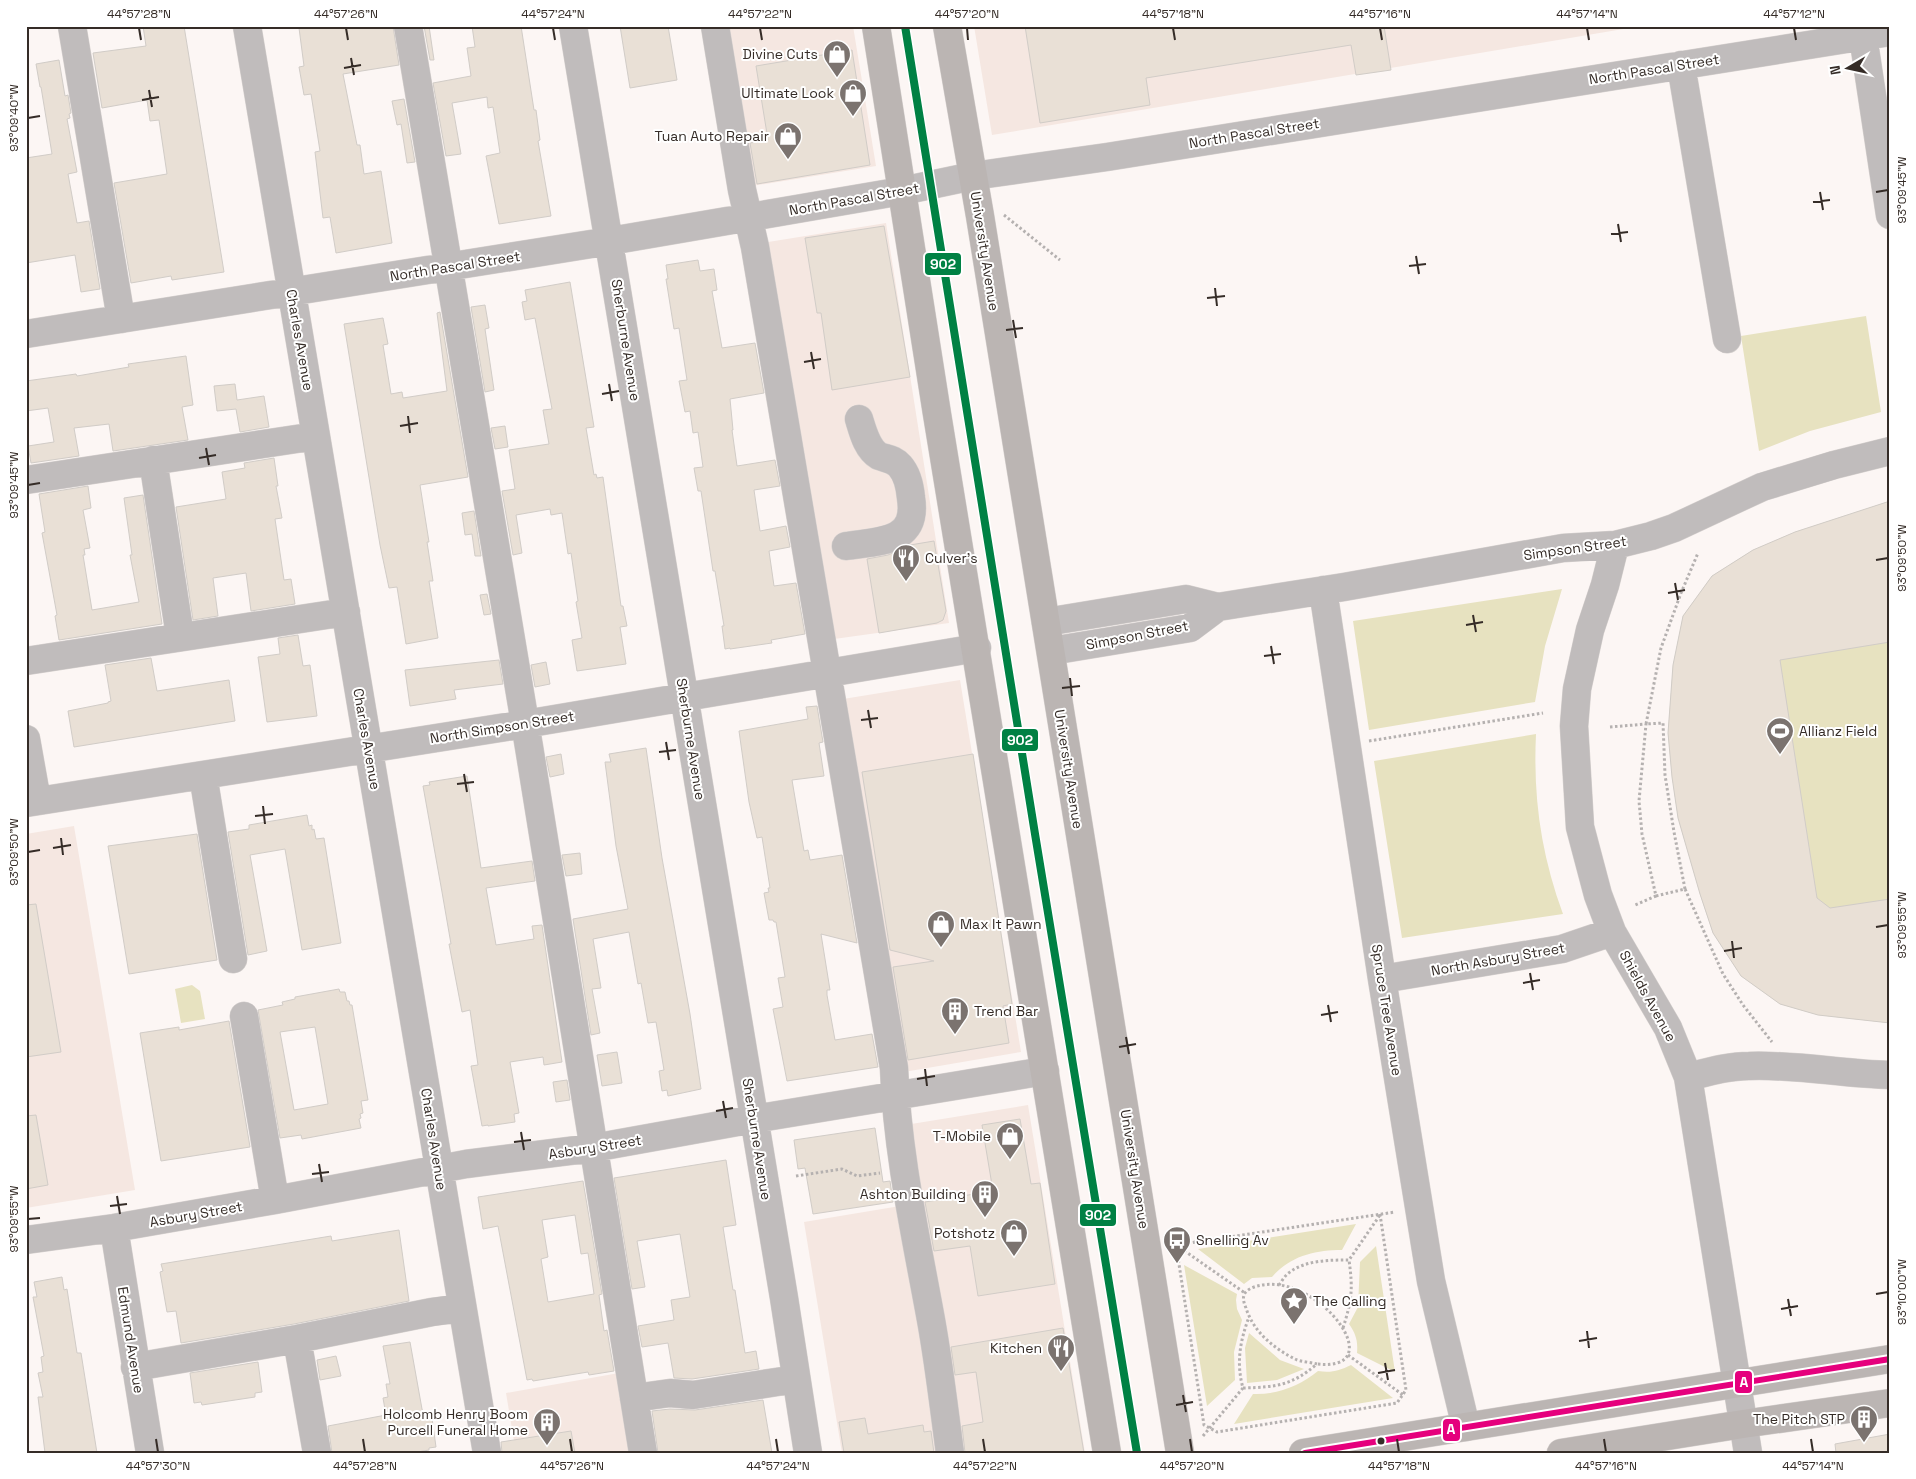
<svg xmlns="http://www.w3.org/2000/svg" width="1916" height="1479" viewBox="0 0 1916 1479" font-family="'Space Grotesk',sans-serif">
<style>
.built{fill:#f5e7e1}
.green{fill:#e7e2c0}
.building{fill:#e9e0d6;stroke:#d1ccc7;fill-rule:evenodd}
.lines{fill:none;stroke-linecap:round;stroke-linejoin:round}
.minor-casing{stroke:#d7d2d0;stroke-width:29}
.major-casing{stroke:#d7d2d0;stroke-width:29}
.path{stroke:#b5b1b0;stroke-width:3;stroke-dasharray:2.5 2.5;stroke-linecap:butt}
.minor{stroke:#c0bcbc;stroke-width:28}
.major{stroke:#bbb5b3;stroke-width:28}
.bus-1-casing{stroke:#fff;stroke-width:10}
.bus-1{stroke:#e5007d;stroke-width:6}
.rail-1-casing{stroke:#fff;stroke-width:11}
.rail-1{stroke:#008144;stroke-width:8}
.ticks{fill:none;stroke:#352c27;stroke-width:2}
.bus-dot{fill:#352c27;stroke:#fff;stroke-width:2}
.labels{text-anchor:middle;stroke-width:4;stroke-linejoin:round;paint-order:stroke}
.poi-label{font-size:14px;fill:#352c27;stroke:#fff;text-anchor:end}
.street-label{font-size:14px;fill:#352c27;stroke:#fff}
.line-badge{stroke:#fff;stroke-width:2}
.badge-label{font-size:14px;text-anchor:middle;font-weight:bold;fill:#fff}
.neatline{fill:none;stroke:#352c27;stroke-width:2}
.ticks-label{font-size:12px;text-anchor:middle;fill:#352c27}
</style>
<rect width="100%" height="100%" fill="#fcf6f4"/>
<path class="built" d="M721 26H853L876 166 746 187Z
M974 26H1641L992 135Z
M886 223 949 623 827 640 762 243Z
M960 680 1021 1052 898 1073 837 700Z
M74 826 135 1190 26 1208V834Z
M1028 1105 1085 1453H842L804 1222 918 1203 905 1125Z
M619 1373 633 1453H516L506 1393Z"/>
<path class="green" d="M1866 316 1881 412 1810 431 1759 451 1741 336Z
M1890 501V1023L1818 1015 1780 1004 1741 976 1713 933 1700 894 1678 818 1672 777 1668 733 1673 665 1683 616 1712 576 1753 550 1795 532Z
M1562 589 1545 646 1535 702 1369 730 1353 621Z
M1536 734C1533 798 1541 854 1563 914L1402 938 1374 761Z
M192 985 200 991 205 1019 181 1023 175 989Z
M1356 1224 1342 1250C1315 1250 1290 1256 1272 1277L1252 1278 1244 1284 1198 1249Z
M1376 1246 1395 1372 1357 1353C1358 1341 1356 1334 1349 1324L1358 1307 1360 1262Z
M1184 1265 1237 1294 1236 1300 1237 1309 1242 1320 1234 1352 1235 1380 1207 1406Z
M1249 1333 1280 1360 1304 1369 1277 1380 1247 1383 1245 1348Z
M1351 1365 1393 1398 1234 1424 1253 1394C1276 1395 1300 1386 1318 1371 1331 1373 1339 1371 1351 1365Z"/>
<path class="building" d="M143 26H184L224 272 172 280 171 276 131 283 114 183 167 174 159 120 150 121 147 100 102 108 93 53 146 46Z
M308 26H393L399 65 343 74 357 145H360L364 174 381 171 392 243 336 253 330 217 323 218 315 152 320 151 311 94 304 95 299 67 304 66 299 28Z
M424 26H429L434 60H430Z
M472 26H521L534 110H536L540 140 538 141 551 216 499 224 486 156 500 153 493 107 488 108 487 97 452 103 461 154 446 156 433 83 471 76 467 48 475 47Z
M620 26H668L677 80 630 88Z
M1025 26H1384L1391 70 1356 75 1351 45 1146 78 1150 105 1040 123Z
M852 50 870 165 757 184 750 143 768 140 756 66Z
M59 60 65 96 68 95 71 113 69 114 70 118 67 119 77 172 68 174 77 223 89 221 100 289 81 292 75 255 26 263V158L52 154 41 87H40L36 64Z
M404 99 415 162 407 163 401 124 397 125 392 101Z
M884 226 910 377 832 390 821 313H817L805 238Z
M698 260 700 271 714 269 717 290 712 291 722 348 755 343 764 393 730 399 733 430H732L737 466 775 460 780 486 754 490 760 531 786 526 790 547 769 551 774 586 796 583 805 634 771 640 772 643 730 649V648L725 649 722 626H724L715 571H713L701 491H698L694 468 703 467 698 432 693 433 690 411 685 412 679 381 687 380 679 328 674 329 666 279H668L666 265Z
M570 282 594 427 586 428 594 475 596 474 597 478 603 477 621 606H623L627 626 620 627 626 664 577 671 572 640 582 638 576 602 578 601 571 553 568 554 562 513 551 515 550 509 516 515 522 553 513 555 502 491 515 489 509 450 549 444 543 410 552 409 535 318 525 320 522 302 527 301 525 290Z
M485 305 489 328 485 329 494 390 485 392 471 307Z
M440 312 468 477 420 485 429 542H427L433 581H429L438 638 406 644 397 587 389 588 380 545 344 324 383 318 388 344 383 345 391 394 402 392 403 398 447 391 437 313Z
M186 356 193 405 182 407 188 440 113 451 109 424 74 428 79 456 31 463 28 446 54 442 48 408 26 411V381L76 374 77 376 129 367 128 364Z
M235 384 237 400 264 396 269 427 240 432 236 409 217 411 214 386Z
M505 426 508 447 495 449 491 428Z
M274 458 278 486H276L282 518 275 519 284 580 291 579 295 604 251 611 246 573 213 578 218 616 193 620 176 507 226 499 222 472 245 468 244 463Z
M88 486 91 508 83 510 90 548 84 549 85 555H83L92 610 139 602 130 555H132L124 498 143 495 162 624 59 640 55 616 57 615 42 533 45 532 39 494Z
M1890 501V642L1780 660 1817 898 1830 908 1890 899V1023L1818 1015 1780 1004 1741 976 1713 933 1700 894 1678 818 1672 777 1668 733 1673 665 1683 616 1712 576 1753 550 1795 532Z
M474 511 481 556H475L472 534 465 535 462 513Z
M934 541 946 611 943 620 937 623 879 633 867 559 888 555 910 545Z
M487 594 491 614 484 615 480 595Z
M298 635 303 666 310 665 317 716 267 722 258 657 280 654 278 638Z
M151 658 157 691 229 680 235 721 74 747 68 711 108 703V702L111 701 105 665Z
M499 660 503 684 454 690 456 699 410 706 405 670Z
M546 662 550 684 535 687 531 665Z
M817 706 823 742 819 743 824 776 792 780 804 851 808 850 810 860 842 855 857 943 821 934 830 990H827V995L835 1040 872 1034 878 1067 787 1081 773 1009 783 1007 778 978 785 977 776 922H774L773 920H769L764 893 769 892 768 888H770L762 837 757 838 749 802 739 731 808 719 806 707Z
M646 748 662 858 690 1014 701 1089 668 1096 667 1090 662 1091 659 1071 664 1070 656 1022 648 1023 641 983 638 984 629 932 593 939 601 988 592 989 600 1033 591 1035 573 919 628 909 616 846 605 762H611L609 754Z
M561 754 564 774 550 777 546 757Z
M973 754 1012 1004 1003 1006 1009 1043 908 1060 893 967 934 961 890 950 862 772Z
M467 776 481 868 532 861 535 881 486 888 496 945 534 939 532 926 542 925 562 1062 544 1065 543 1057 510 1062 519 1113 514 1114 515 1122 488 1126V1125L482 1126 471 1066 478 1065 470 1010 462 1012 449 944H451L442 892 423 786 430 785 429 782Z
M307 815 309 826 312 825V830L314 829 316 839 324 838 341 943 302 950 285 849 250 855 267 951 248 955 228 832 249 829V825Z
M197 834 217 960 129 974 108 846Z
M580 853 582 874 566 876 562 855Z
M36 904 61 1052 26 1057V905Z
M339 989 340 992H345L347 1001H349L350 1005H352L368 1100 361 1101 363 1113 360 1114 361 1118 359 1119 361 1128 302 1139 301 1135 280 1138 258 1010 283 1005 282 1002 295 999V997ZM315 1027 328 1104 294 1110 280 1032Z
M229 1021 250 1147 161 1161 140 1033 179 1027V1030Z
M617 1052 622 1083 602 1086 597 1055Z
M567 1080 570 1100 556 1102 553 1082Z
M36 1115 48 1185 26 1189V1116Z
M1020 1119 1031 1184 1040 1183 1055 1284 978 1296 970 1246 934 1251 925 1202 993 1191 982 1125Z
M875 1128 883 1182 890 1181 893 1202 813 1214 805 1168 798 1169 794 1140Z
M726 1160 736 1225 723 1227 733 1290H735L745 1353 756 1351 759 1369 692 1379 674 1378 668 1343 642 1347 638 1326 674 1320 671 1300 690 1297 680 1234 637 1241 645 1287 632 1289 614 1178Z
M583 1181 602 1294 599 1295 604 1331 607 1330 614 1371 589 1375 588 1372 533 1381 532 1379 527 1380 498 1226 483 1229 478 1197ZM575 1215 581 1254 588 1253 594 1294 548 1302 541 1259 548 1257 542 1220Z
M399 1230 409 1301 294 1324 181 1343 176 1311 167 1312 160 1272 163 1271 161 1264 331 1236 332 1241Z
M62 1277 64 1290 67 1289 77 1353H81L97 1453H45L38 1397H43L38 1373 43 1372 41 1357 44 1356 33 1297H37L34 1282Z
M1063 1328 1084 1453H965L962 1426 983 1422 976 1372 955 1375 951 1347Z
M410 1342 422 1409 423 1412 431 1411 436 1447 429 1448V1450L412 1453H332L328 1426 386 1415 383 1398 388 1397 386 1384H390L383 1346Z
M336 1356 341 1376 320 1380 317 1360Z
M258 1362 262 1392 255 1393V1397L202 1405 201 1402 194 1403 190 1373Z
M763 1400 772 1453H658L652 1411 670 1409 695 1410Z
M865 1418 868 1434 923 1425 924 1432 931 1431 934 1453H844L839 1422Z
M571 1431 575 1453H502L501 1442Z
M1890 1434V1453H1836L1835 1444Z"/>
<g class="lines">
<g class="minor-casing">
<path id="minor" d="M72 26 121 319
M247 26 487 1453
M408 26 529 747 643 1453
M573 26 784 1298 808 1453
M715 26 742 190 755 247 894 1068C897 1153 916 1237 931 1320 939 1364 944 1409 950 1453
M1863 36 1890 215
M1681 65 1727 339
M26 334 610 241 902 191 973 176 1107 157 1890 32
M153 460 180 636
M26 480 316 436
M1615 545 1605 585 1590 630 1577 689 1574 726 1580 827 1598 895 1612 932 1668 1028 1688 1077 1748 1453
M846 546C879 541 918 543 911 498 910 487 907 474 900 466 894 459 887 459 879 456 867 449 863 432 859 419
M1323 590 1382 979 1431 1281 1466 1427
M1046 622 1186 599 1218 607 1344 587 1563 548 1615 545 1651 536 1674 528 1762 487 1834 465 1890 451
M1051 651 1190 628 1218 607
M26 661 346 612
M26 739 37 801
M203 775 233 959
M26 803 525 724 977 648
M1382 979 1562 949 1612 932
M244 1016 275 1200
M1688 1077C1708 1072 1728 1066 1749 1066 1796 1064 1843 1074 1890 1075
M114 1228 150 1453
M26 1240 114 1228 275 1200 466 1164 593 1148 754 1119 1045 1071
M297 1339 317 1453
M135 1367 297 1339 432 1312 462 1308
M634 1398 670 1393 693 1395 796 1379"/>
</g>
<g class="major-casing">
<path id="major" d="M876 26 937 414 1107 1453
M947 26 980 216 1180 1453
M1303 1453 1890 1359
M1561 1453 1743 1424 1890 1403"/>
</g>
<path class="path" d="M1004 215 1060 260
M1610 727 1646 724 1639 801 1642 834 1656 896 1635 905
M1369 741 1543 713
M1685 889 1674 832 1665 775 1663 723 1646 724 1661 648 1681 593 1698 553
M1656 896 1685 889 1723 974 1743 1005 1772 1042
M796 1176 842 1169 857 1176 880 1173
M1380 1214 1406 1390 1397 1403 1217 1432 1204 1425 1176 1245 1395 1212
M1176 1245 1245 1293
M1279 1285C1282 1281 1285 1275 1290 1272 1306 1260 1330 1260 1349 1260L1380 1215
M1343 1328C1352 1300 1353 1289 1349 1260
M1348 1355 1403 1395
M1243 1388C1276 1387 1291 1386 1317 1364 1310 1362 1301 1362 1295 1359 1273 1348 1253 1331 1246 1308 1244 1303 1242 1298 1245 1293 1249 1288 1256 1286 1262 1285 1321 1275 1392 1372 1317 1364
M1203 1436 1243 1388C1236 1363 1240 1341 1249 1317"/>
<use href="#minor" class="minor"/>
<use href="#major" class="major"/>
<g class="bus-1-casing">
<path id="bus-1" d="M1305 1453 1890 1359"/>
</g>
<use href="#bus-1" class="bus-1"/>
<g class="rail-1-casing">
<path id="rail-1" d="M905 26 1035 834 1137 1453"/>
</g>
<use href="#rail-1" class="rail-1"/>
</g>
<path class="ticks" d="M139 28 141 40M346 28 348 40M553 28 555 40M760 28 762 40M967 28 968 40M1173 28 1175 40M1380 28 1382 40M1587 28 1589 40M1794 28 1796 40M351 58 354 75M344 68 361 65M149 90 152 107M142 100 159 97M28 118 40 116M1820 192 1823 210M1876 192 1888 190M1813 202 1830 200M1618 224 1621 242M1611 234 1628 232M1416 256 1419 274M1409 266 1426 264M1215 288 1217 306M1207 298 1225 296M1013 320 1016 338M1006 330 1023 328M811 352 814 369M804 362 821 359M609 384 612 401M602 394 619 391M408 416 410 433M400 426 418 423M206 448 209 465M199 458 216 455M28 485 40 483M1876 560 1888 558M1675 583 1678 600M1668 593 1685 590M1473 615 1476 632M1466 625 1483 622M1271 646 1274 664M1264 656 1281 654M1070 678 1072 696M1062 688 1080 686M868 710 871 728M861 720 878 718M666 742 669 760M659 752 676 750M464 774 467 792M457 784 474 782M263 806 265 824M255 816 273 814M61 838 63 855M53 848 71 845M28 852 40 850M1876 927 1888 925M1732 941 1734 958M1724 951 1742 948M1530 973 1533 990M1523 983 1540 980M1328 1005 1331 1022M1321 1015 1338 1012M1126 1037 1129 1054M1119 1047 1136 1044M925 1069 927 1086M917 1079 935 1076M723 1101 726 1118M716 1111 733 1108M521 1132 524 1150M514 1142 531 1140M319 1164 322 1182M312 1174 329 1172M117 1196 120 1214M110 1206 127 1204M28 1219 40 1218M1876 1294 1888 1292M1788 1299 1791 1316M1781 1309 1798 1306M1587 1331 1589 1348M1579 1341 1597 1338M1385 1363 1388 1380M1378 1373 1395 1370M1183 1395 1186 1412M1176 1405 1193 1402M156 1439 158 1452M363 1439 365 1452M570 1439 572 1452M776 1439 778 1452M983 1439 985 1452M1190 1439 1192 1452M1397 1439 1399 1452M1604 1439 1606 1452M1811 1439 1813 1452"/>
<defs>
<g id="shop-pin" transform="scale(1.4375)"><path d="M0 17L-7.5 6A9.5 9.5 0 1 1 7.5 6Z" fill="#7b736f" stroke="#fff"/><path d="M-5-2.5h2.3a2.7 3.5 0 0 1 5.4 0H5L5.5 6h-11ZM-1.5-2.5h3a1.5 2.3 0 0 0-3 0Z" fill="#fff"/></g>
<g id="restaurant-pin" transform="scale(1.4375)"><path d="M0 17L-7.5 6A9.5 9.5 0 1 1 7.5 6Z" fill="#7b736f" stroke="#fff"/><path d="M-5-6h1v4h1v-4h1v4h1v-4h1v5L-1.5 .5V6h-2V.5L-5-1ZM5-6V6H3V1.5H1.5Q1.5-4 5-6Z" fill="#fff"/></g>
<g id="stadium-pin" transform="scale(1.4375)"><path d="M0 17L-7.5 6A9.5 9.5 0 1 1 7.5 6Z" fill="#7b736f" stroke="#fff"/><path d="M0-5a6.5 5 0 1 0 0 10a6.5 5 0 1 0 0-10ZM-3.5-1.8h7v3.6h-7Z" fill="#fff"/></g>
<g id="building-pin" transform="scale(1.4375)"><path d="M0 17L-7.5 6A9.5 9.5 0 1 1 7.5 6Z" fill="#7b736f" stroke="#fff"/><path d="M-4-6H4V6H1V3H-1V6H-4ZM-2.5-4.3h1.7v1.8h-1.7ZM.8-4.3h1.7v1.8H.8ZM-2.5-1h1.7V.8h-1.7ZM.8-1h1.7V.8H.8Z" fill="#fff"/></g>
<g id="bus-pin" transform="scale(1.4375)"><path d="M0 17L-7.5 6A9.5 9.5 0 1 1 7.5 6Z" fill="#7b736f" stroke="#fff"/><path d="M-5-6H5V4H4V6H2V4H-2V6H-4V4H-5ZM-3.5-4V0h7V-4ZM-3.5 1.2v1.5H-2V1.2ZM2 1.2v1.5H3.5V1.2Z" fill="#fff"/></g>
<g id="sight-pin" transform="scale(1.4375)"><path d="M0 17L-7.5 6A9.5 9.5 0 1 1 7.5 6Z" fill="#7b736f" stroke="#fff"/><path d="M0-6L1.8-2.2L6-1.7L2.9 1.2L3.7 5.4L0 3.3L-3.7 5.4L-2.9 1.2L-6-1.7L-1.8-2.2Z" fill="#fff"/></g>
</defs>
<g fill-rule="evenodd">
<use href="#shop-pin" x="837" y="54"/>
<use href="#shop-pin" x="853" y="93"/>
<use href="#shop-pin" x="788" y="136"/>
<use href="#restaurant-pin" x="906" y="558"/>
<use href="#stadium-pin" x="1780" y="731"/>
<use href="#shop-pin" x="941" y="924"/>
<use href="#building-pin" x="955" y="1011"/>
<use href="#shop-pin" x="1010" y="1136"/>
<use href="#building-pin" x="985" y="1194"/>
<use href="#shop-pin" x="1014" y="1233"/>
<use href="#bus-pin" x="1177" y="1240"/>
<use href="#sight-pin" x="1294" y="1301"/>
<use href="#restaurant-pin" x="1061" y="1348"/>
<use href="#building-pin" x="1864" y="1419"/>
<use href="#building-pin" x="547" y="1422"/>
</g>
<circle class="bus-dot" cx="1381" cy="1441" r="4.5"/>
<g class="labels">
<g class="poi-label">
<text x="818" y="59">Divine Cuts</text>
<text x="834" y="98">Ultimate Look</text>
<text x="769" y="141">Tuan Auto Repair</text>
<text x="925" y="563" text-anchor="start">Culver's</text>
<text x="1799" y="736" text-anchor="start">Allianz Field</text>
<text x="960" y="929" text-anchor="start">Max It Pawn</text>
<text x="974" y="1016" text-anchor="start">Trend Bar</text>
<text x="991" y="1141">T-Mobile</text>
<text x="966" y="1199">Ashton Building</text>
<text x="995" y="1238">Potshotz</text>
<text x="1196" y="1245" text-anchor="start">Snelling Av</text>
<text x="1313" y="1306" text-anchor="start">The Calling</text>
<text x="1042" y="1353">Kitchen</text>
<text x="528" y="1419">Holcomb Henry Boom<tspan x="528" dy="16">Purcell Funeral Home</tspan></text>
<text x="1845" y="1424">The Pitch STP</text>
</g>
<g class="street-label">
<text transform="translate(1654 69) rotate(-9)" y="5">North Pascal Street</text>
<text transform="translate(1254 133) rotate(-9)" y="5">North Pascal Street</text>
<text transform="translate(854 199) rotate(-10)" y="5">North Pascal Street</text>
<text transform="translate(985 251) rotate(81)" y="5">University Avenue</text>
<text transform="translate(455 266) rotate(-9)" y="5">North Pascal Street</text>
<text transform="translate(300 340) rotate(80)" y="5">Charles Avenue</text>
<text transform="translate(626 340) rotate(81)" y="5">Sherburne Avenue</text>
<text transform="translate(1575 548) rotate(-8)" y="5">Simpson Street</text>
<text transform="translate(1137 635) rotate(-11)" y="5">Simpson Street</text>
<text transform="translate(502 727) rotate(-9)" y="5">North Simpson Street</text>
<text transform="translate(367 739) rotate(80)" y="5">Charles Avenue</text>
<text transform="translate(691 739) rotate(81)" y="5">Sherburne Avenue</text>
<text transform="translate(1069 769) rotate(81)" y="5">University Avenue</text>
<text transform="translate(1498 959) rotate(-10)" y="5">North Asbury Street</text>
<text transform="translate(1648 996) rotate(61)" y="5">Shields Avenue</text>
<text transform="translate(1387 1010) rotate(81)" y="5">Spruce Tree Avenue</text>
<text transform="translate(434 1139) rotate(81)" y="5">Charles Avenue</text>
<text transform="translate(757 1139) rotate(81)" y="5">Sherburne Avenue</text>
<text transform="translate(595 1147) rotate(-9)" y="5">Asbury Street</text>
<text transform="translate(1135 1169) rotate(81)" y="5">University Avenue</text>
<text transform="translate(196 1214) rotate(-10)" y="5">Asbury Street</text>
<text transform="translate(131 1340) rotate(81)" y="5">Edmund Avenue</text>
</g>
</g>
<g class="line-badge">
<rect x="924" y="252" width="38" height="24" rx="5" fill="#008144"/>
<rect x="1001" y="728" width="38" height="24" rx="5" fill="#008144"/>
<rect x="1079" y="1203" width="38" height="24" rx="5" fill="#008144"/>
<rect x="1734" y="1370" width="19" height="24" rx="5" fill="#e5007d"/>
<rect x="1442" y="1418" width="19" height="24" rx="5" fill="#e5007d"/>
</g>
<g class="badge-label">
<text x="943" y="269">902</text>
<text x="1020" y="745">902</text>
<text x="1098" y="1220">902</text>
<text x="1744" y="1387">A</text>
<text x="1451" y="1434">A</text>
</g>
<rect width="1916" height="1479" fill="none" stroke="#ffffff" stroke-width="55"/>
<g transform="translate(1848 68) rotate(261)" stroke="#ffffff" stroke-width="4" paint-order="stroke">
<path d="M0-4L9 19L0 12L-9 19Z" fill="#352c27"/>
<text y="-8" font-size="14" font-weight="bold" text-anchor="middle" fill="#352c27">N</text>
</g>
<rect x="28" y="28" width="1860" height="1424" class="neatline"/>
<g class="ticks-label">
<text x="139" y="18">44°57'28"N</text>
<text x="346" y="18">44°57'26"N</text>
<text x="553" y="18">44°57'24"N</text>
<text x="760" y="18">44°57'22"N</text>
<text x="967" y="18">44°57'20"N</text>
<text x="1173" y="18">44°57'18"N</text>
<text x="1380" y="18">44°57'16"N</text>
<text x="1587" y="18">44°57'14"N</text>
<text x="1794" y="18">44°57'12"N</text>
<text transform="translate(14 118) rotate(-90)" y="4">93°09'40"W</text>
<text transform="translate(1902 190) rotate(-90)" y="4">93°09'45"W</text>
<text transform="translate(14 485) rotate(-90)" y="4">93°09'45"W</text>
<text transform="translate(1902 558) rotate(-90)" y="4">93°09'50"W</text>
<text transform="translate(14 852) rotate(-90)" y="4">93°09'50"W</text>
<text transform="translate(1902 925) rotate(-90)" y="4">93°09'55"W</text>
<text transform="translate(14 1219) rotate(-90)" y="4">93°09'55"W</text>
<text transform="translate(1902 1292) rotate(-90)" y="4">93°10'00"W</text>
<text x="158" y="1470">44°57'30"N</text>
<text x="365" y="1470">44°57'28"N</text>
<text x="572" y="1470">44°57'26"N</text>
<text x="778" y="1470">44°57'24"N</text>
<text x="985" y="1470">44°57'22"N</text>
<text x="1192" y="1470">44°57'20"N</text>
<text x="1399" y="1470">44°57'18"N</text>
<text x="1606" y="1470">44°57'16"N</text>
<text x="1813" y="1470">44°57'14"N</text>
</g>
</svg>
